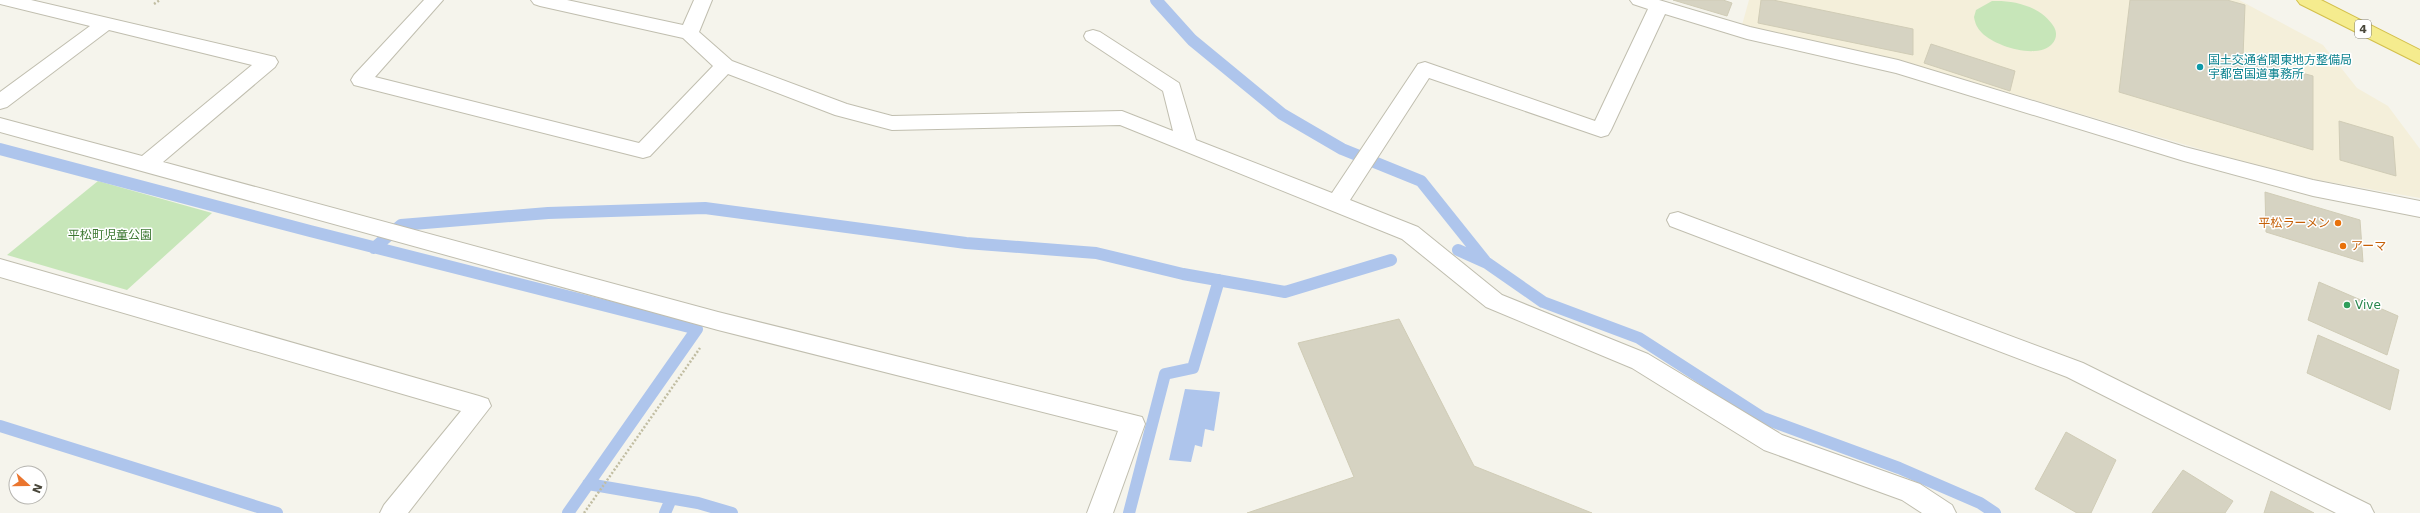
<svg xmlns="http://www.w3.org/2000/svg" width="2420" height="513" viewBox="0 0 2420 513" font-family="'DejaVu Sans','Noto Sans JP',sans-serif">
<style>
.commercial{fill:#f4efda}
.green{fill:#c7e6b9}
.water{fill:#aec5ec}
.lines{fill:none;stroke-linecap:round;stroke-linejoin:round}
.stream{stroke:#aec5ec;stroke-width:12}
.building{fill:#d6d3c2;stroke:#d0ccb6}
.minor-casing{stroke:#c0beaf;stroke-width:2}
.trunk-casing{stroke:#d3bf49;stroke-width:2}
.path{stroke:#c1bda2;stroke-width:2.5;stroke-dasharray:2 2;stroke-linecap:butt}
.minor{fill:#fff;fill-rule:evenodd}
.trunk{fill:#f5ec8e;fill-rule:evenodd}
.culture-dot{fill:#0f9aa8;stroke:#fff;stroke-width:1.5}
.food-dot{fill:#e8710a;stroke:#fff;stroke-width:1.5}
.leisure-dot{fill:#2e9e5b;stroke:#fff;stroke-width:1.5}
.labels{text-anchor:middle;stroke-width:3;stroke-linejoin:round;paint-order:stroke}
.shield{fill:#fff;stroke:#807e75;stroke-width:1}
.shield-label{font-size:11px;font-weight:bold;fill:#49473a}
.culture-label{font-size:12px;fill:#0d838f;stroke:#fff;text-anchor:start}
.food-label{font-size:12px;fill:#c56008;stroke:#fff;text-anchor:end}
.park-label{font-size:12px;fill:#3c7831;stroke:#fff}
.leisure-label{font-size:12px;fill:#27864d;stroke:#fff;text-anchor:start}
</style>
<rect width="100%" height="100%" fill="#f5f4ec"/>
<path class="commercial" d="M1749 0H2239L2323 45 2357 88 2388 106 2420 149V198L2306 178 2220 155 1905 62 1742 25Z"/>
<path class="green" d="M1992 1C2014 0 2041 6 2054 27 2057 32 2057 39 2052 44 2037 60 1995 46 1982 33 1977 28 1975 23 1974 17L1976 10Z
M98 181 212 213 127 290 7 255Z"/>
<path class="water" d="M1185 389 1220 392 1214 431 1205 429 1202 447 1195 445 1191 462 1169 460Z"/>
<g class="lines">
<path class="stream" d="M1156 0 1192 40 1282 114 1342 149 1421 181 1485 261
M0 149 310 231 697 329 568 513
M374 248 401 225 548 213 705 208 966 243 1096 253 1183 274 1285 292 1391 260
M1458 250 1487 263 1543 302 1639 338 1763 418 1899 468 1980 503 1995 513
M0 426 277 513
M588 484 698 503 732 513
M665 513 671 499
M1129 513 1165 374 1193 368 1219 280"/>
</g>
<path class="building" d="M1673 0H1723L1732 3 1727 16Z
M1761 0H1773L1913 29V55L1758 23Z
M2130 0H2227L2245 5 2243 57 2313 76V150L2119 92Z
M1931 44 2015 71 2010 91 1924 63Z
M2339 121 2393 137 2396 176 2340 160Z
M2265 192 2360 220 2363 262 2266 232Z
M2319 282 2398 316 2387 355 2308 320Z
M1399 319 1474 466 1592 513H1247L1354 477 1298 343Z
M2318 335 2399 370 2390 410 2307 373Z
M2066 432 2116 460 2091 513H2077L2035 489Z
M2183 470 2233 501 2225 513H2152Z
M2271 491 2314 513H2264Z"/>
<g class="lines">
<g class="minor-casing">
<path id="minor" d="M0 0H31L275 57 278 62 275 67 163 162 718 312 1142 417 1145 424 1113 513H1087L1118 431 718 330 0 132V118L142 156 252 65 109 30 7 107 0 109V92L90 26 0 4Z
M424 0H443L375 77 639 143 713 66 683 38 540 6 534 4 531 0H567L683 25 694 0H712L699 32 732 61 847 104 892 116 1122 111 1173 131 1163 91 1086 40 1084 36 1086 32 1093 30 1100 32 1179 83 1196 140 1332 193 1418 64 1425 62 1595 121 1648 9 1633 4 1630 0H1659L1750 27 1898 60 2185 147 2313 180 2420 201V217L2313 196 2184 161 1896 73 1747 39 1665 14 1611 130 1608 135 1601 137 1429 78 1350 200 1418 227 1502 295 1648 354 1782 435 1920 484 1952 505 1956 513H1922L1902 500 1764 450 1632 368 1486 307 1402 239 1120 125 892 130 835 115 728 74 650 156 643 158 354 85 351 80 354 75Z
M1678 212 2083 363 2370 505 2374 513H2336L2067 377 1670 226 1667 220 1670 214Z
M0 259 479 396 488 399 491 406 408 513H380L384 505 461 411 0 277Z"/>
</g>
<g class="trunk-casing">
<path id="trunk" d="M2297 0H2321L2420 50V64L2300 4Z"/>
</g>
<path class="path" d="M154 4 160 0
M584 513 700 348"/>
<use href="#minor" class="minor"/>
<use href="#trunk" class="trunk"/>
</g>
<circle class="culture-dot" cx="2200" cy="67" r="4"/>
<g class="food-dot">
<circle cx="2338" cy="223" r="4"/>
<circle cx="2343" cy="246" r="4"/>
</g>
<circle class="leisure-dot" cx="2347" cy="305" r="4"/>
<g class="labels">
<rect class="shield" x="2355" y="20" width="16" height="18" rx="3"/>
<g class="shield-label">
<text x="2363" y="33">4</text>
</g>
<g class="culture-label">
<text x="2208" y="64">国土交通省関東地方整備局<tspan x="2208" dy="14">宇都宮国道事務所</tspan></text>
</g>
<g class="food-label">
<text x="2330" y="227">平松ラーメン</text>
<text x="2351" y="250" text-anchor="start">アーマ</text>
</g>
<g class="park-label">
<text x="110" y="239">平松町児童公園</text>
</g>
<g class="leisure-label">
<text x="2355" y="309">Vive</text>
</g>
</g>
<g transform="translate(28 485) rotate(111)"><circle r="19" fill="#ffffff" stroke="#b6b5b0"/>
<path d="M0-3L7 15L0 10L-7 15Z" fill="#ea752e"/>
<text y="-6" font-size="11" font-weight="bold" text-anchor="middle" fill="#49473a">N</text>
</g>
</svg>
